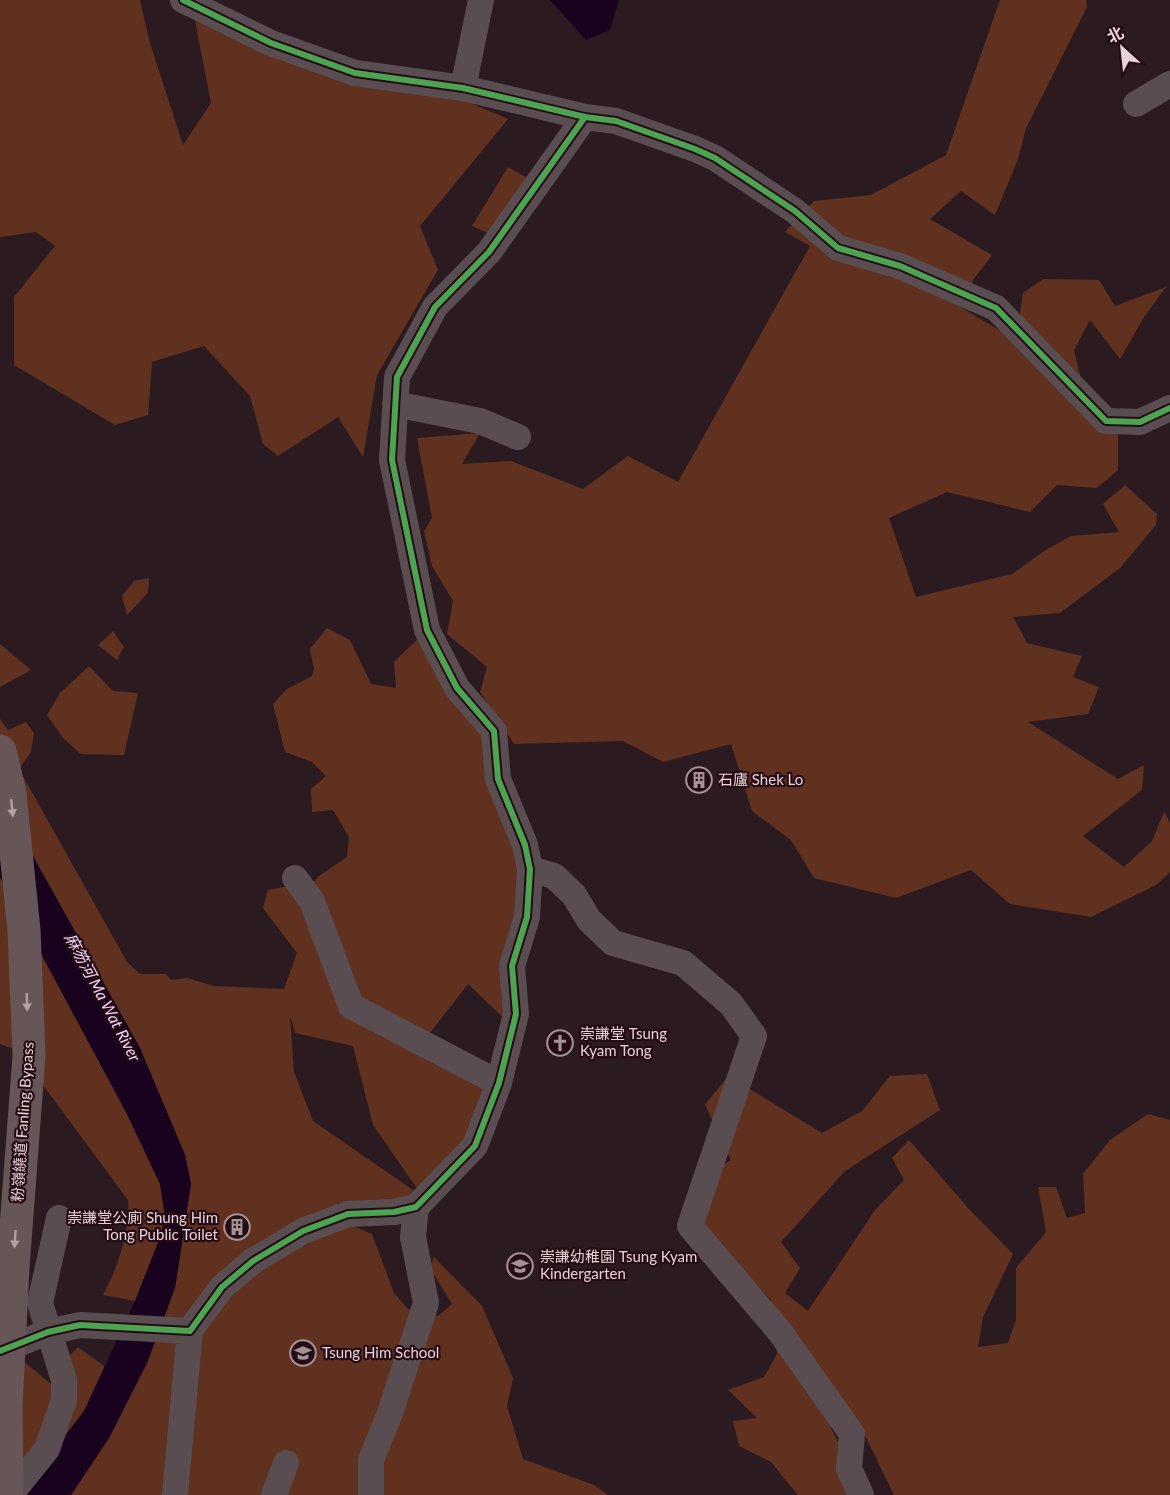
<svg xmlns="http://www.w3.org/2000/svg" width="1170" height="1495" viewBox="0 0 1170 1495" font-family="Lato,'Noto Sans SC',sans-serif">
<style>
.green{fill:#60311f;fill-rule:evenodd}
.water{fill:#18021e}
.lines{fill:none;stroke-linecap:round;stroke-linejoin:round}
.minor{stroke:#5a4d51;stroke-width:26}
.highway{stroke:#675658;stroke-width:33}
.cycleway-casing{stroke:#260c15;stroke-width:10}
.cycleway{stroke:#4ca352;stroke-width:6}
.oneway{fill:#b3a0a4}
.labels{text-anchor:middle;stroke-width:4.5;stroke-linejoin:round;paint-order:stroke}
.poi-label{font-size:15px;fill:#e6d2d7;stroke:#260c15;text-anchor:start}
.street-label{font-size:15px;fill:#e6d2d7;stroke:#260c15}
.water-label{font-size:16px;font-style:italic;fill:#eed4f6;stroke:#260c15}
</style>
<rect width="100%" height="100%" fill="#2b1b20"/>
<path class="green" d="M0 0H140L149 40 183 145 211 103 195 21 342 82 449 94 508 119 420 226 438 270 377 375 363 457 338 417 278 456 263 444 250 396 204 346 152 362 148 415 115 425 14 365V297L55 246 36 232 0 237Z
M1000 0H1086L1087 7 1026 128 1018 159 995 215 961 191 930 219 992 255 973 280 962 308 1016 340 1023 293 1043 279 1099 280 1115 306 1166 287 1144 317 1120 359 1090 320 1074 350 1082 383 1118 414V470L1097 488 1057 485 1030 512 947 492 889 518 916 597 1012 574 1044 551 1071 536 1119 532 1103 504 1125 485 1157 514 1156 525 1120 568 1060 613 1013 617 1027 643 1082 656 1073 677 1099 687 1088 714 1028 722 1118 779 1144 765 1142 790 1083 836 1124 867 1152 841 1164 812 1170 823V872L1156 885 1091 917 1010 904 971 870 896 898 814 878 791 840 752 811 731 744 663 762 623 741 514 744 480 692 487 667 447 634 453 601 432 566 424 531 432 518 417 438 480 433 462 464 511 461 583 489 628 456 678 482 810 246 785 232 814 201 871 195 946 155Z
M508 167 533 181 497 237 472 226Z
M149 578 148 593 127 615 122 596 134 581Z
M327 628 350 640 371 684 396 688 394 662 427 630 494 731 522 836 513 1027 468 984 422 1043 499 1083 475 1146 425 1198 337 1203 336 1219 372 1234 394 1293 408 1309 438 1316 452 1304 430 1268 434 1257 482 1306 513 1378 507 1406 523 1459 594 1485 608 1495H71L109 1438 147 1363 175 1288 191 1184 185 1155 140 1048 0 797V719L8 730 26 722 34 733 31 752 19 769 127 962 140 974H166L171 980 188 978 213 986 284 989 297 953 263 908 268 890 299 884 306 891 319 876 347 857 349 837 333 810 312 812 311 789 326 776 312 762 285 752 273 704 287 689 312 676 314 669 310 649ZM290 1015 295 1033 353 1046 373 1125 423 1197 313 1121 294 1072Z
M113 631 124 647 117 660 98 645Z
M0 644 31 670 0 687Z
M89 666 113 691 138 693 124 755 81 754 63 738 47 715 60 693Z
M0 877 127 1114 160 1184 165 1216 161 1235 135 1301 103 1295C118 1267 130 1232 128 1200L17 1050 0 1044Z
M927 1074 940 1110 845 1171 781 1242 800 1268 785 1293 808 1311 875 1210 904 1180 892 1158 909 1140 968 1208 1013 1254 983 1317 978 1347 1008 1343 1016 1320V1268L1046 1232 1038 1187H1056L1067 1218 1085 1213 1083 1174 1110 1140 1148 1114 1170 1120V1495H894L857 1419 823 1374 831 1428 841 1448 853 1495H798L771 1462 739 1446 733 1421 757 1418 728 1390 764 1377 777 1354 771 1300 687 1211 693 1181 731 1160 705 1105 728 1076 822 1133 862 1111 890 1076Z
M78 1347 105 1367 84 1411 21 1495 17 1356 56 1388 65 1360Z"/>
<path class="water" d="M550 0H619L610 30 586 40Z
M0 797 140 1048 185 1155 191 1184 175 1288 147 1363 109 1438 71 1495H20L84 1411 135 1301 161 1235 165 1216 160 1184 127 1114 0 877Z"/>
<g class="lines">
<path class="minor" d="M183 0 271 43 355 73 463 88 585 117 616 121 695 149 715 158 795 211 838 248 900 266 996 308 1106 421 1140 422 1170 408
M463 88 481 0
M1136 104 1170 84
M395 404 480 421 518 437
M530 869 554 876 574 895 589 920 613 943 683 963 731 1004 754 1036 690 1226 780 1332 852 1434 849 1469 861 1495
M295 878 312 901 351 1006 499 1083
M0 1351 48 1332 80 1325 190 1331
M10 1495 47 1449 64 1400V1380L40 1303 59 1218
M175 1495 190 1330 222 1287 253 1261 303 1231 348 1214 394 1212 416 1207 475 1146 499 1083 516 1014 512 966 527 917 530 869 525 845 498 779 494 731 457 688 427 630 392 460 397 377 435 307 489 252 585 117
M274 1495 286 1463
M371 1495V1460L390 1413 426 1303 413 1237 416 1207"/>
<path class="highway" d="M0 751 10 794 24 930 29 1056 13 1267 6 1407 7 1495"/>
<g class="cycleway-casing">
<path id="cycleway" d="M183 0 271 43 355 73 463 88 585 117 616 121 695 149 715 158 795 211 838 248 900 266 996 308 1106 421 1140 422 1170 408
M0 1351 48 1332 80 1325 190 1331 222 1287 253 1261 303 1231 348 1214 394 1212 416 1207 475 1146 499 1083 516 1014 512 966 527 917 530 869 525 845 498 779 494 731 457 688 427 630 392 460 397 377 435 307 489 252 585 117"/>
</g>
<use href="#cycleway" class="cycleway"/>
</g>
<defs><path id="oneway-solid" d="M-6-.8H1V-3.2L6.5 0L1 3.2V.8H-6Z" transform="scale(1.5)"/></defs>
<g class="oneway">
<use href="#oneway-solid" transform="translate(12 808) rotate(84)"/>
<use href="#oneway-solid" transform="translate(27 1002) rotate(88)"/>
<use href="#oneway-solid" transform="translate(15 1239) rotate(94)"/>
</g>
<defs>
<g id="building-ring" transform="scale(1.35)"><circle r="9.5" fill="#260c15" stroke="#a59297" stroke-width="1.5"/><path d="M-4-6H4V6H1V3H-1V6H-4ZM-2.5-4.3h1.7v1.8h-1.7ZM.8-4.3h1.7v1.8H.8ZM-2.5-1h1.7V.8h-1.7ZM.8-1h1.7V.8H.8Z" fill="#a59297"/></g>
<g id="church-ring" transform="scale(1.35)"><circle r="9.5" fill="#260c15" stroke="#a59297" stroke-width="1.5"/><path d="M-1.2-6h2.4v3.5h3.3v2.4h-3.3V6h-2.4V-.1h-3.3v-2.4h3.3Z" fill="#a59297"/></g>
<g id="school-ring" transform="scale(1.35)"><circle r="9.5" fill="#260c15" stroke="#a59297" stroke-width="1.5"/><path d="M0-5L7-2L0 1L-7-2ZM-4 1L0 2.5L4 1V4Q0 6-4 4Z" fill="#a59297"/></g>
</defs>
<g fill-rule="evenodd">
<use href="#building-ring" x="699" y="780"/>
<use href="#church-ring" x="560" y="1043"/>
<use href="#building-ring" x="237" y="1227"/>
<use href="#school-ring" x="520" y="1266"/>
<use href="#school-ring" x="303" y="1353"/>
</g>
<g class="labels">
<g class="poi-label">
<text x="718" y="785">石廬 Shek Lo</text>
<text x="580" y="1039">崇謙堂 Tsung<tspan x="580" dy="17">Kyam Tong</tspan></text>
<text x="218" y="1223" text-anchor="end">崇謙堂公廁 Shung Him<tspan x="218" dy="17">Tong Public Toilet</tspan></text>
<text x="540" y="1262">崇謙幼稚園 Tsung Kyam<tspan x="540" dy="17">Kindergarten</tspan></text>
<text x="322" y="1358">Tsung Him School</text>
</g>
<g class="street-label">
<text transform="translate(23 1122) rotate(-86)" y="5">粉嶺繞道 Fanling Bypass</text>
</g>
<g class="water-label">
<text transform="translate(103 997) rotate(62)" y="6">麻笏河 Ma Wat River</text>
</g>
</g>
<g transform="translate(1122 48) rotate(333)" stroke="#260c15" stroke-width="4.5" paint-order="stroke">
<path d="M0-4.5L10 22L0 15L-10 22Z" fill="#e6d2d7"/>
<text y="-9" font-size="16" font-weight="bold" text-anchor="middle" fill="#e6d2d7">北</text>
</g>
</svg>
